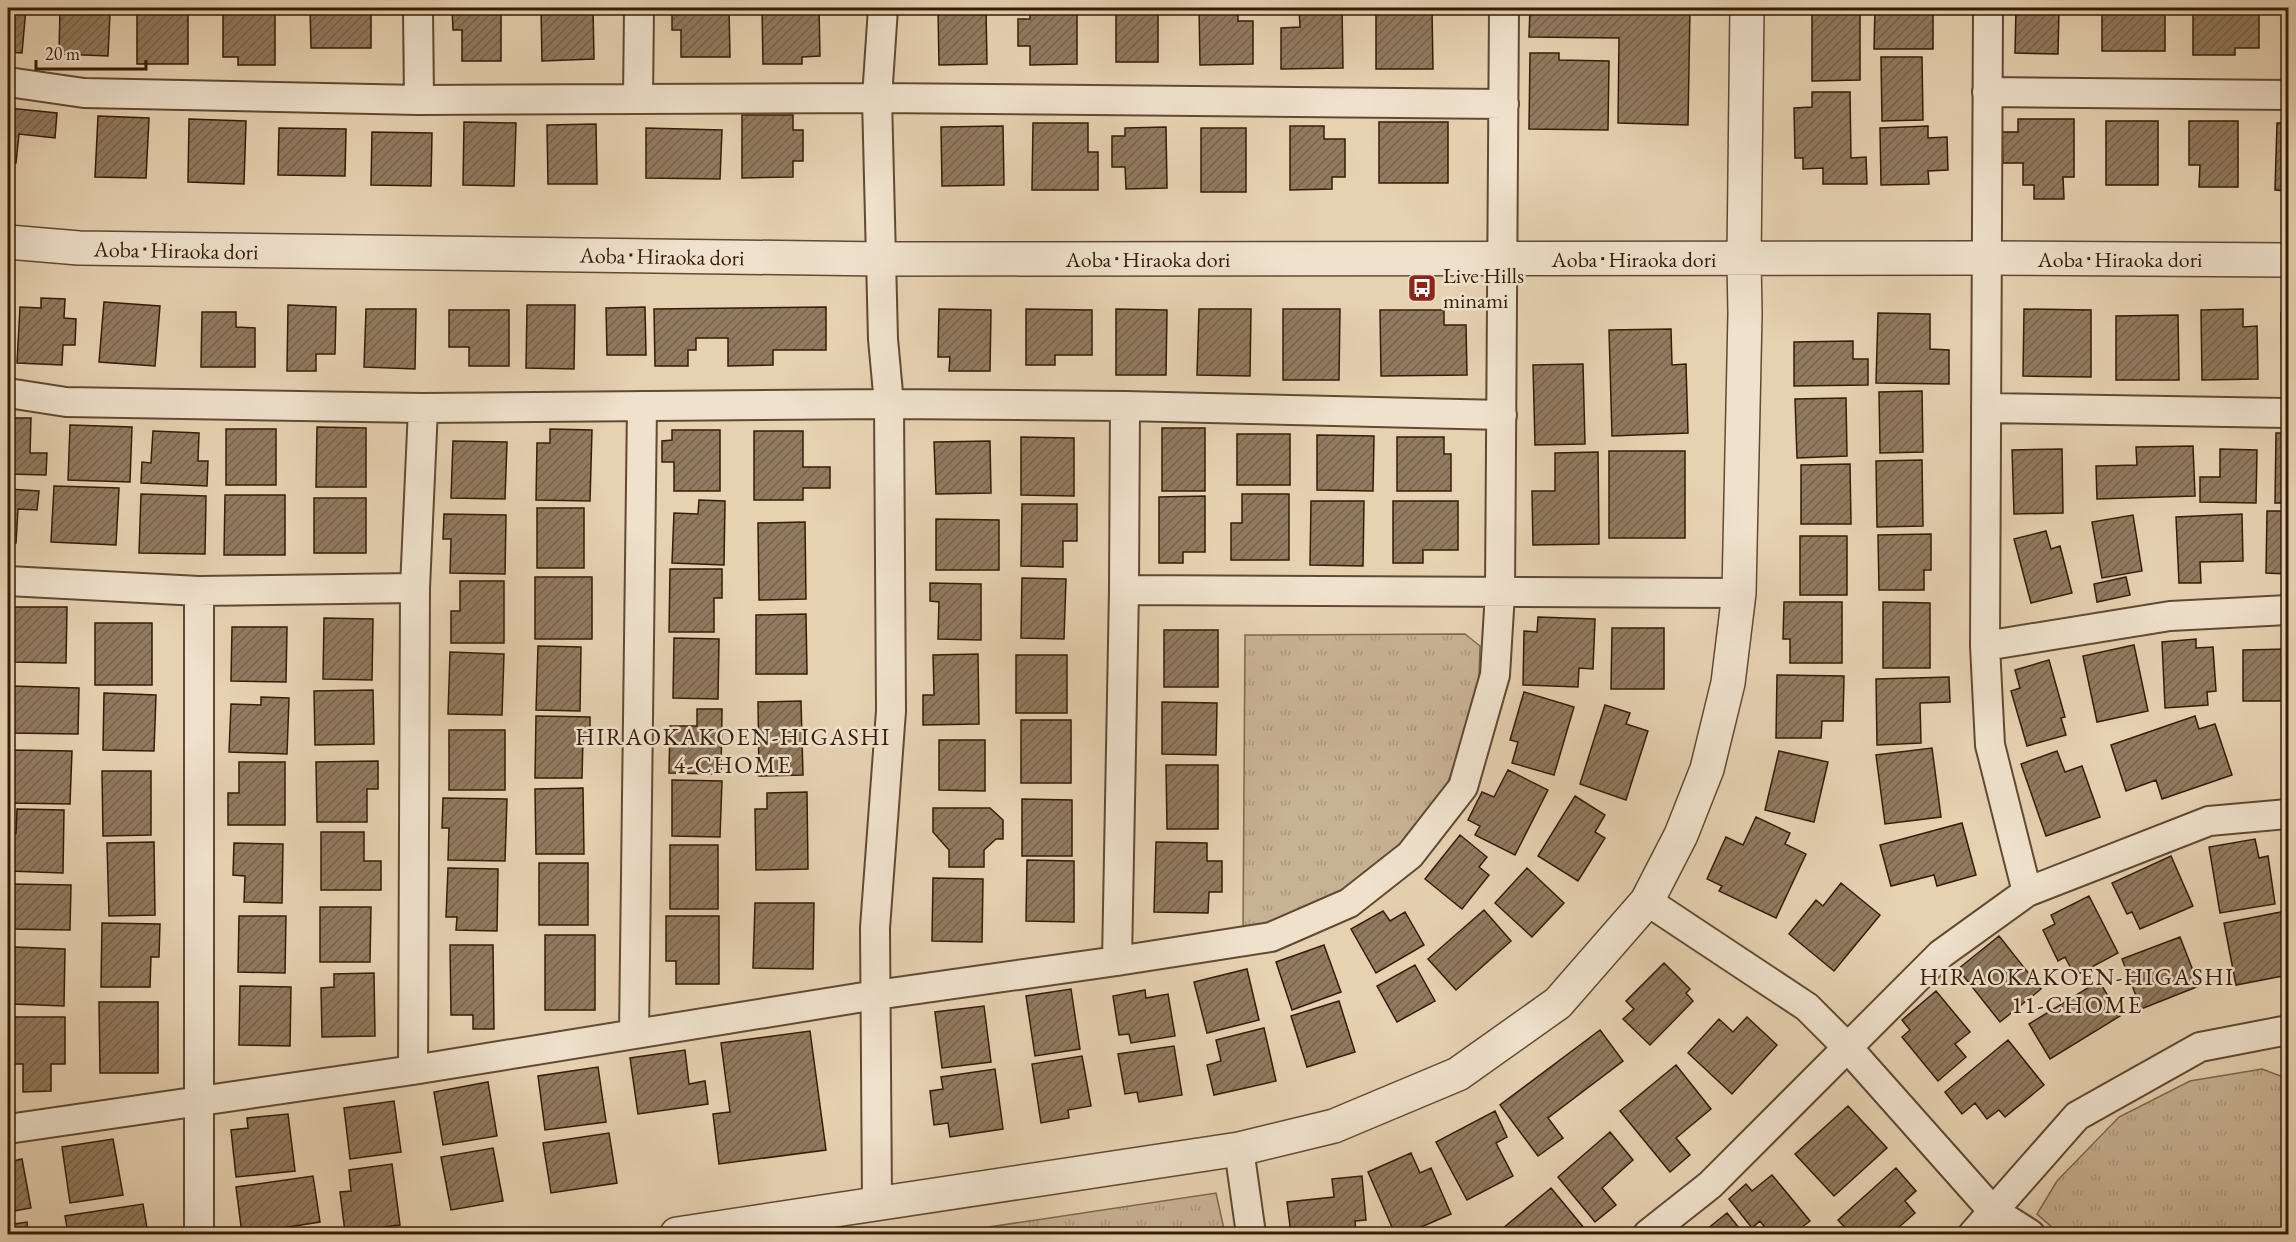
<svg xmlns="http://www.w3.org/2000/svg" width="2296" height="1242" viewBox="0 0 2296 1242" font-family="'EB Garamond',serif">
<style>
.park{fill:url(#park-tufts);stroke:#7e674e;stroke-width:1.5}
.building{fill:url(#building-hatch);stroke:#351c07;stroke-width:1.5}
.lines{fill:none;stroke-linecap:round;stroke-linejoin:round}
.minor-casing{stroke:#614932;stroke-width:32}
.tertiary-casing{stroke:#614932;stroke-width:36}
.minor{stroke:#efe1cc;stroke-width:28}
.tertiary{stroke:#efe1cc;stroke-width:33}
.labels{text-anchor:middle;stroke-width:5;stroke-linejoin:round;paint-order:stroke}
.street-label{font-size:22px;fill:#351c07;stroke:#efe1cc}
.poi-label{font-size:22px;fill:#351c07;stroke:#efe1cc;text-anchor:start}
.neighbourhood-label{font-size:24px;letter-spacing:1.5px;fill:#351c07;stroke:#efe1cc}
</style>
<defs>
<pattern id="park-tufts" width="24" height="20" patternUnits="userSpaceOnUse" patternTransform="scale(1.5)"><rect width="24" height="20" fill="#c8b294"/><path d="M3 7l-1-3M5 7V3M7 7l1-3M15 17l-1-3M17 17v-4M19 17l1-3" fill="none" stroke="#ac987e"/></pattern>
<pattern id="building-hatch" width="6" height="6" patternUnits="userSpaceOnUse" patternTransform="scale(1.5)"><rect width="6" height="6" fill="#917a5f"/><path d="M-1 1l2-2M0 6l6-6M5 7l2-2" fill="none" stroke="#77634c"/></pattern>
</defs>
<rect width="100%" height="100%" fill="#e6d1b1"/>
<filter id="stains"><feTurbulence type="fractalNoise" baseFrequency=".00333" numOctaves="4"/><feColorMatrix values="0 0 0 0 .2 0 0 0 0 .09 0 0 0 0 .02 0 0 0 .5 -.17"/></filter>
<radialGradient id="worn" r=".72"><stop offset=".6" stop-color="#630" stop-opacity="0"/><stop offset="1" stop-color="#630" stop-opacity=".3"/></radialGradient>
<path class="park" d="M1465 634 1480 646 1479 678 1464 735 1444 794 1416 835 1359 883 1300 920 1243 932 1245 635Z
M2262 1069 2283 1077V1234H2065L2054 1229 2037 1214 2057 1181 2119 1117 2190 1081Z
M1216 1193 1225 1234H942Z"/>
<path class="building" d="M8 8H26L22 53 8 52Z
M60 8H94V13H110L108 56 59 54Z
M158 8H188V64H137V9H158Z
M223 8H275V65H238V57H223Z
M310 8H371V48H311Z
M452 8H501V61H462V30H453Z
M541 8H593L594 59 542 61Z
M672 8H729L730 57H681V30H672Z
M762 8H819L820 56 802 57V64H763Z
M938 8H986L987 64 939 65Z
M1030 8H1077V64L1030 65V46H1018V19H1030Z
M1116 8H1158V62H1116Z
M1199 8H1238V21H1253V64L1200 65Z
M1299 8H1342L1343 68 1281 69V28L1300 27Z
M1376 8H1432L1433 69H1376Z
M1530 8H1690L1688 125 1618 123 1619 38 1529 37Z
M1812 8H1860V80L1812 81Z
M1875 8H1925V13H1933V49H1874Z
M2016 8H2059L2058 54 2015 53Z
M2102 8H2165V51H2102Z
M2193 8H2259V48H2235V55H2193Z
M2284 8H2288V59H2283Z
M1530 53H1559V60L1609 61 1608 130 1529 129Z
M1881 57H1922L1923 120 1882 121Z
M1812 92H1850L1851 158 1866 157 1867 184H1823V168L1803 169V158H1795L1794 108 1812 107Z
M8 108 57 113 55 138 19 134 16 163 8 162Z
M742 115H793V130H803V161H793V177L742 178Z
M98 116 149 118 146 178 95 177Z
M189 119 246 121 244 184 188 182Z
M2018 119H2074V177H2063L2064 199H2034V185H2023V163H2003L2002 132H2018Z
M2106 121H2158V185H2106Z
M2189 121H2238V187H2199L2200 165H2189Z
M464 122 516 123 514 186 463 185Z
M1379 122H1448V183H1379Z
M1033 123H1088V152H1098V190H1032Z
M2277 123H2288V191L2275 190Z
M596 124 597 184H548L547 125Z
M1003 126 1004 185 942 186 941 127Z
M1290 126H1324V139H1345V177H1332V189L1290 190Z
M1928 126V138L1947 137 1948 170 1928 171 1929 184 1881 185 1880 128Z
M1166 127 1167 188 1126 189 1125 167H1112V136H1125V128Z
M279 128 346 129 345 176 278 175Z
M646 128 722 130 720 179 646 178Z
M1201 128H1246V192H1201Z
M372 132 432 133 431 186 371 185Z
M41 298 65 299 64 318 76 319 75 345H63L62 365 17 363 20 307 41 308Z
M104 302 160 306 155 366 99 362Z
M288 305 336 307 335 354H316V371H287Z
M527 305H575L574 369 526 368Z
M645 307 646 355H607L606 308Z
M826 307V350H773V365L728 366V338H696V350H688V366H655L654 309Z
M366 309H416L415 369 364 367Z
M939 309 991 310 990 371H949L950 357H938Z
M1026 309 1092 310V355H1055V365H1026Z
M1116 309 1167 310 1166 375H1116Z
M1199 309H1251L1250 376 1197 375Z
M1283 309H1340L1339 380H1283Z
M2024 309 2091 310V377L2023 376Z
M2243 309V327L2257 326 2258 379 2202 380 2201 310Z
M449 310H509V366H469V347H449Z
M1380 310H1444V325H1466L1467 375 1381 376Z
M202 312H236V327L255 328V367H201Z
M1878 313 1930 314V349L1949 350V384L1876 383Z
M2281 313H2288V379H2282Z
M2178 315 2179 380H2116V316Z
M1671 329 1672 365 1686 364 1688 433 1612 436 1609 330Z
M1853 341V359H1868V385L1794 386V342Z
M1583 364 1585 444 1535 445 1533 365Z
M1922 391 1923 452 1880 453 1879 392Z
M1846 398 1847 456 1797 458 1795 399Z
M8 418H31L30 453H47L46 475 8 474Z
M70 425 132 427 130 482 68 480Z
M317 427 366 428V487H316Z
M1162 428H1205V491H1162Z
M226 429H276V485H226Z
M550 429 592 430 590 501 536 500 537 443H550Z
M672 430H720V491H674V462H662V441L672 440Z
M153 431 199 433 198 461H208L207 486 141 483 142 462 151 463Z
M754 431H803V467H830V488H803V500H754Z
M2276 433H2288V503H2275Z
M1237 434H1290V485H1237Z
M1317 435 1374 436 1373 491 1317 490Z
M1021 437 1074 438V496L1021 495Z
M1397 437H1444V454H1451V491H1397Z
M453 441 507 442 505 499 451 498Z
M990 441 991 493 936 494 934 442Z
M2193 446 2195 496 2097 499 2096 466 2137 465 2136 447Z
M2062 449 2063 513 2014 514 2012 450Z
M2220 449 2257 450 2256 503 2200 502V477H2220Z
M1609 451H1685V538H1609Z
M1598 452 1599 544 1533 545 1532 491H1555V453Z
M1922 460 1923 526 1877 527 1876 461Z
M1850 464 1851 524H1801V465Z
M54 486 119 488 116 545 51 542Z
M8 489 39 491 37 510 18 509 16 543H8Z
M141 494 206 496 205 554 139 553Z
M1242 494H1289V560H1231V523H1242Z
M225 495H285V555H224Z
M1205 496V552H1183V563H1159V497Z
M314 498H366V553H314Z
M699 500 725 501 724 565 672 563 674 513 698 514Z
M1311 501H1364L1363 566 1310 565Z
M1393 501H1458V550H1423V563H1393Z
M1022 504H1077V541H1063V567L1021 566Z
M537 508H584V568H537Z
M2267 511H2288V574L2266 573Z
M444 514 506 515 505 574 450 573 451 539H443Z
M2242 514 2243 561 2200 562 2201 583H2179L2176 517Z
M2133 515 2142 571 2102 578 2092 522Z
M936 519 999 520V570H936Z
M805 522 806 599 759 600 758 523Z
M2046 531 2051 549 2060 546 2072 593 2031 603 2014 539Z
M1931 534V570H1924V590H1879L1878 535Z
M1800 536H1847V595H1800Z
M670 569H722V598H714V632H669Z
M535 577H592V639H535Z
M2126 577 2130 595 2097 602 2094 584Z
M1022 578 1066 579 1064 639 1021 638Z
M460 581H504V643H451V611H460Z
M930 583 981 584V640L938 639 939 602 930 601Z
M1784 602H1842V663H1790V639H1783Z
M1883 602 1930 603V668H1883Z
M14 607H67L66 663 13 662Z
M806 614 807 674H756V615Z
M1538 617 1595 619 1593 669 1579 668 1578 687 1523 685 1524 631 1537 632Z
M324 618 373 619 372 680 323 679Z
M95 623H152V685H95Z
M232 627H287L286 682 231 681Z
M1612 628H1664V689H1611Z
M1164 630H1218V687H1164Z
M674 638 719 639 718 699 673 698Z
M2196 639V648L2213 647 2216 691 2207 692 2208 705 2165 708 2162 642Z
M2134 645 2148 711 2097 722 2083 656Z
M538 646 581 647 580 711 536 710Z
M2288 649V701H2243V650Z
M450 652 504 654 502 715 448 714Z
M978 654 979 724 923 725V695H934L933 655Z
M1016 655H1067V713H1016Z
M2049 660 2065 717 2061 718 2066 735 2027 746 2011 691 2020 688 2015 670Z
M1777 675 1844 676 1843 721H1822L1821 738H1776Z
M1949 677 1950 702 1920 703 1921 743 1877 745 1876 679Z
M11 686 79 688 78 734 11 733Z
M373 690 374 744 315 745 314 691Z
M1524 692 1574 707 1554 775 1512 763 1518 742 1510 740Z
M104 693 156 695 154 751 103 750Z
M261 697 289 698 287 754 229 752 231 704 261 705Z
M801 701 803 775 759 776 758 702Z
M1162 702 1217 703 1216 755 1162 754Z
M1605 705 1630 713 1626 724 1648 731 1626 800 1580 784Z
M697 709H722L721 774 669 773 670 726H697Z
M536 716 590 717V738H583L582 778H535Z
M2195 716 2199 729 2215 724 2232 775 2162 799 2156 780 2126 791 2111 745Z
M1021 720H1071V783H1021Z
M449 730H505V790H449Z
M939 740H985V791L939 790Z
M1932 748 1941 817 1885 824 1876 755Z
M10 750 72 751 70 804 8 803Z
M1779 751 1828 762 1814 822 1765 810Z
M2057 751 2065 772 2082 766 2100 817 2046 836 2021 764Z
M378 761V789H367V822H317L316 762Z
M239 762H285V825H228V793H239Z
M1166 765H1218V829H1167Z
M1508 770 1548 790 1515 855 1475 835 1480 826 1468 820 1482 792 1494 797Z
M102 771H151V835L103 836Z
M672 780 722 781 720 837 672 836Z
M583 788 584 854H536L535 789Z
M807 792 808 869 756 870 755 809H767V793Z
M1575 796 1605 815 1595 832 1605 838 1578 881 1538 856Z
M443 798 507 799 505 861 448 860 449 828H442Z
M1022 799 1072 800V856H1022Z
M933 808H990L1003 820V839H996L984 850V867H949V850L933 832Z
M17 809 64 810 63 873 8 871V833H16Z
M1756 817 1790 833 1785 844 1806 854 1776 918 1719 891 1722 886 1707 879 1726 837 1743 845Z
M1962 823 1976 875 1937 886 1934 875 1891 886 1880 845Z
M321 832H364V861H381V890H321Z
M1460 835 1487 857 1479 867 1489 875 1462 909 1425 879Z
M2255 839 2259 858 2268 856 2275 904 2220 913 2209 847Z
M154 842 155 915 109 916 107 843Z
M1156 842 1207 843V861H1222V892H1209L1208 913 1154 912Z
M234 843 283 844 282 903 244 902 245 876 233 875Z
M670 845H718V909H670Z
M2171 856 2193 906 2140 929 2132 912 2127 914 2112 883Z
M1027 860 1074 861V922L1026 921Z
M539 863H588V925H539Z
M448 868 498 869 497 931 456 930 457 917H446Z
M1527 868 1564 903 1532 937 1495 903Z
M933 878 983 879 982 942 932 941Z
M1841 883 1880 915 1834 971 1789 934 1816 900 1823 906Z
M11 884 71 885 70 930 11 929Z
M2089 896 2118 953 2075 976 2065 957 2058 961 2043 930 2055 924 2051 915Z
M755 903H814L813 969 753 968Z
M320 907H371L370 962H320Z
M1484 910 1511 941 1456 990 1428 959Z
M1383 911 1390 921 1405 912 1424 945 1376 973 1351 929Z
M2281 912 2288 953V975L2236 985 2224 923Z
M239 916H286L285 973 238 972Z
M666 916H719V984H676V961H666Z
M102 923 160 924 159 957H151L150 987H101Z
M545 935H595V1010H545Z
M1999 936 2041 989 2000 1022 1958 969Z
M2180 937 2199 986 2141 1009 2122 959Z
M450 945H493L494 1029H473V1015H451Z
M1324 945 1341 992 1292 1010 1276 962Z
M14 947 65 949 64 1006 12 1004Z
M1664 963 1690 989 1686 993 1693 1001 1650 1045 1623 1019 1634 1009 1626 1001Z
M1415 965 1435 1001 1397 1022 1377 986Z
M1247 969 1259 1020 1207 1033 1194 982Z
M374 973 375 1036 322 1037 321 988 334 987V974Z
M2099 981 2120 1016 2050 1059 2029 1024Z
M240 986 291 987 290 1046 239 1045Z
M1071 989 1080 1049 1035 1056 1026 996Z
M1145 990 1146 998 1168 994 1175 1036 1131 1043 1129 1034 1119 1035 1113 996Z
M1936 991 1970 1032 1955 1044 1966 1057 1938 1081 1902 1037 1910 1030 1902 1020Z
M1339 1001 1355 1052 1307 1067 1291 1016Z
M99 1002H158V1073H100Z
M984 1006 991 1062 942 1068 935 1012Z
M11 1017H65V1064H51V1091L23 1092V1064H11Z
M1747 1017 1777 1045 1732 1094 1688 1053 1719 1019 1733 1032Z
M1264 1028 1276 1081 1214 1095 1207 1065 1221 1061 1216 1040Z
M1600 1030 1623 1061 1548 1118 1563 1138 1538 1156 1500 1105Z
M810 1031 826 1150 719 1164 713 1114 730 1112 721 1043Z
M2008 1040 2044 1085 2005 1117 1999 1110 1987 1119 1975 1103 1962 1114 1945 1092Z
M1174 1046 1182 1095 1139 1102 1137 1092 1125 1094 1118 1054Z
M685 1050 689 1084 705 1081 708 1104 638 1114 630 1058Z
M1082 1056 1091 1106 1068 1110 1069 1118 1041 1123 1032 1064Z
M1676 1065 1711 1109 1676 1138 1690 1155 1670 1172 1620 1111Z
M598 1067 606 1122 545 1130 538 1076Z
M995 1069 1003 1129 950 1137 948 1123 934 1125 930 1091 943 1089 941 1077Z
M488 1082 497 1136 443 1145 434 1092Z
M394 1101 401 1152 350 1159 344 1108Z
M1848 1106 1887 1148 1834 1196 1795 1154Z
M1495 1111 1507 1137 1496 1143 1513 1176 1467 1200 1436 1142Z
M288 1114 295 1171 236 1177 231 1130 248 1128 247 1118Z
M1610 1132 1633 1160 1602 1188 1616 1205 1595 1222 1558 1177Z
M609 1133 617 1183 551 1193 543 1143Z
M113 1139 123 1195 70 1203 62 1147Z
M493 1148 503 1201 451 1210 441 1157Z
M1411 1153 1420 1173 1431 1168 1451 1214 1405 1234H1395L1368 1172Z
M22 1159 31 1208 8 1212V1162Z
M392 1164 400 1225 345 1232 340 1192 351 1191 349 1170Z
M1896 1168 1916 1191 1905 1201 1915 1213 1891 1234H1851L1838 1220Z
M1772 1175 1810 1221 1793 1234H1770L1760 1221 1752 1228 1729 1199 1746 1184 1752 1191Z
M313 1176 320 1222 242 1234 236 1187Z
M1362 1176 1366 1220 1355 1221 1356 1234H1291L1287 1202 1334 1197 1332 1179Z
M1551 1188 1584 1228 1577 1234H1496Z
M143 1204 148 1234H68L65 1216Z
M1727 1213 1744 1234H1701Z
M27 1222 28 1234H8V1225Z"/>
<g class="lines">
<g class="minor-casing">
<path id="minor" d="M418 8 419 100
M1988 8 1985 646 1990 745 2027 892
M8 82 84 93 419 100 877 98 1504 104
M1987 92 2288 95
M638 99 639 8
M8 393 66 402 423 408 889 404 1125 406 1502 415
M1986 408 2288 413
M8 581 199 591 415 588
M1124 590 1739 593
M199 591V1234
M1985 646 2170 616 2288 610
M1647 901 1807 1007 1848 1048 1992 1210 2030 1234
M1117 961 1124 590 1125 406
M634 1033 642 406
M413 1070 415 588 423 408
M8 1129 413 1070 876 995 1117 961 1271 937 1349 903 1410 855 1463 787 1495 675 1500 593 1504 8
M1239 1149 1251 1234
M877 1204 875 928 891 711 889 404 883 339 877 98 883 8
M1648 1234 1710 1185 1941 954 2027 892 2209 821 2288 814
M1973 1234 2077 1116 2200 1047 2288 1030"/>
</g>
<g class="tertiary-casing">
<path id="tertiary" d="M8 242 79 248 881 259 1986 258 2288 260
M677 1234 1239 1149 1334 1126 1458 1074 1558 1003 1647 901 1681 835 1707 769 1728 683 1739 593 1745 314 1744 259 1747 8"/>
</g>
<use href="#minor" class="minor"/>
<use href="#tertiary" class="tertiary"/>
</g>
<defs>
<g id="bus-square" transform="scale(1.5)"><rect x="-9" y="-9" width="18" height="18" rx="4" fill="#8f2418" stroke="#efe1cc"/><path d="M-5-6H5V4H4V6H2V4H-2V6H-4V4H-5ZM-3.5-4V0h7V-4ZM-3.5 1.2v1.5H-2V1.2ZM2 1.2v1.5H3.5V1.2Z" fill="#fff"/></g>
</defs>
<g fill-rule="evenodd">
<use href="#bus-square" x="1422" y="288"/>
</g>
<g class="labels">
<g class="street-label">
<text transform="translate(176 250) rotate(1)" y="8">Aoba･Hiraoka dori</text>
<text transform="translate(662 256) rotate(1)" y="8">Aoba･Hiraoka dori</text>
<text x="1148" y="267">Aoba･Hiraoka dori</text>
<text x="1634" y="267">Aoba･Hiraoka dori</text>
<text x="2120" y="267">Aoba･Hiraoka dori</text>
</g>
<g class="poi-label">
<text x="1443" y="283">Live Hills<tspan x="1443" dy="25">minami</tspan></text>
</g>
<g class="neighbourhood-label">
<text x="733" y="745">HIRAOKAKOEN-HIGASHI<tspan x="733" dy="28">4-CHOME</tspan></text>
<text x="2077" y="985">HIRAOKAKOEN-HIGASHI<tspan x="2077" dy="28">11-CHOME</tspan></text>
</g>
</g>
<rect width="2296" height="1242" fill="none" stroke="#e6d1b1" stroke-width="30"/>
<rect x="9" y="9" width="2278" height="1224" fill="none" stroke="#351c07" stroke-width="3"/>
<rect x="15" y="15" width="2266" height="1212" fill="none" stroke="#351c07" stroke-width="1.5"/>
<path d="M36 60v9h110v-9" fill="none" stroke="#351c07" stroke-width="3"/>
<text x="45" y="60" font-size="18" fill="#351c07" stroke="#efe1cc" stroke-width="4.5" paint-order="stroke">20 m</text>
<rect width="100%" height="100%" filter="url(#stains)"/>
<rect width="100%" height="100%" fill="url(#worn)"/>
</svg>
